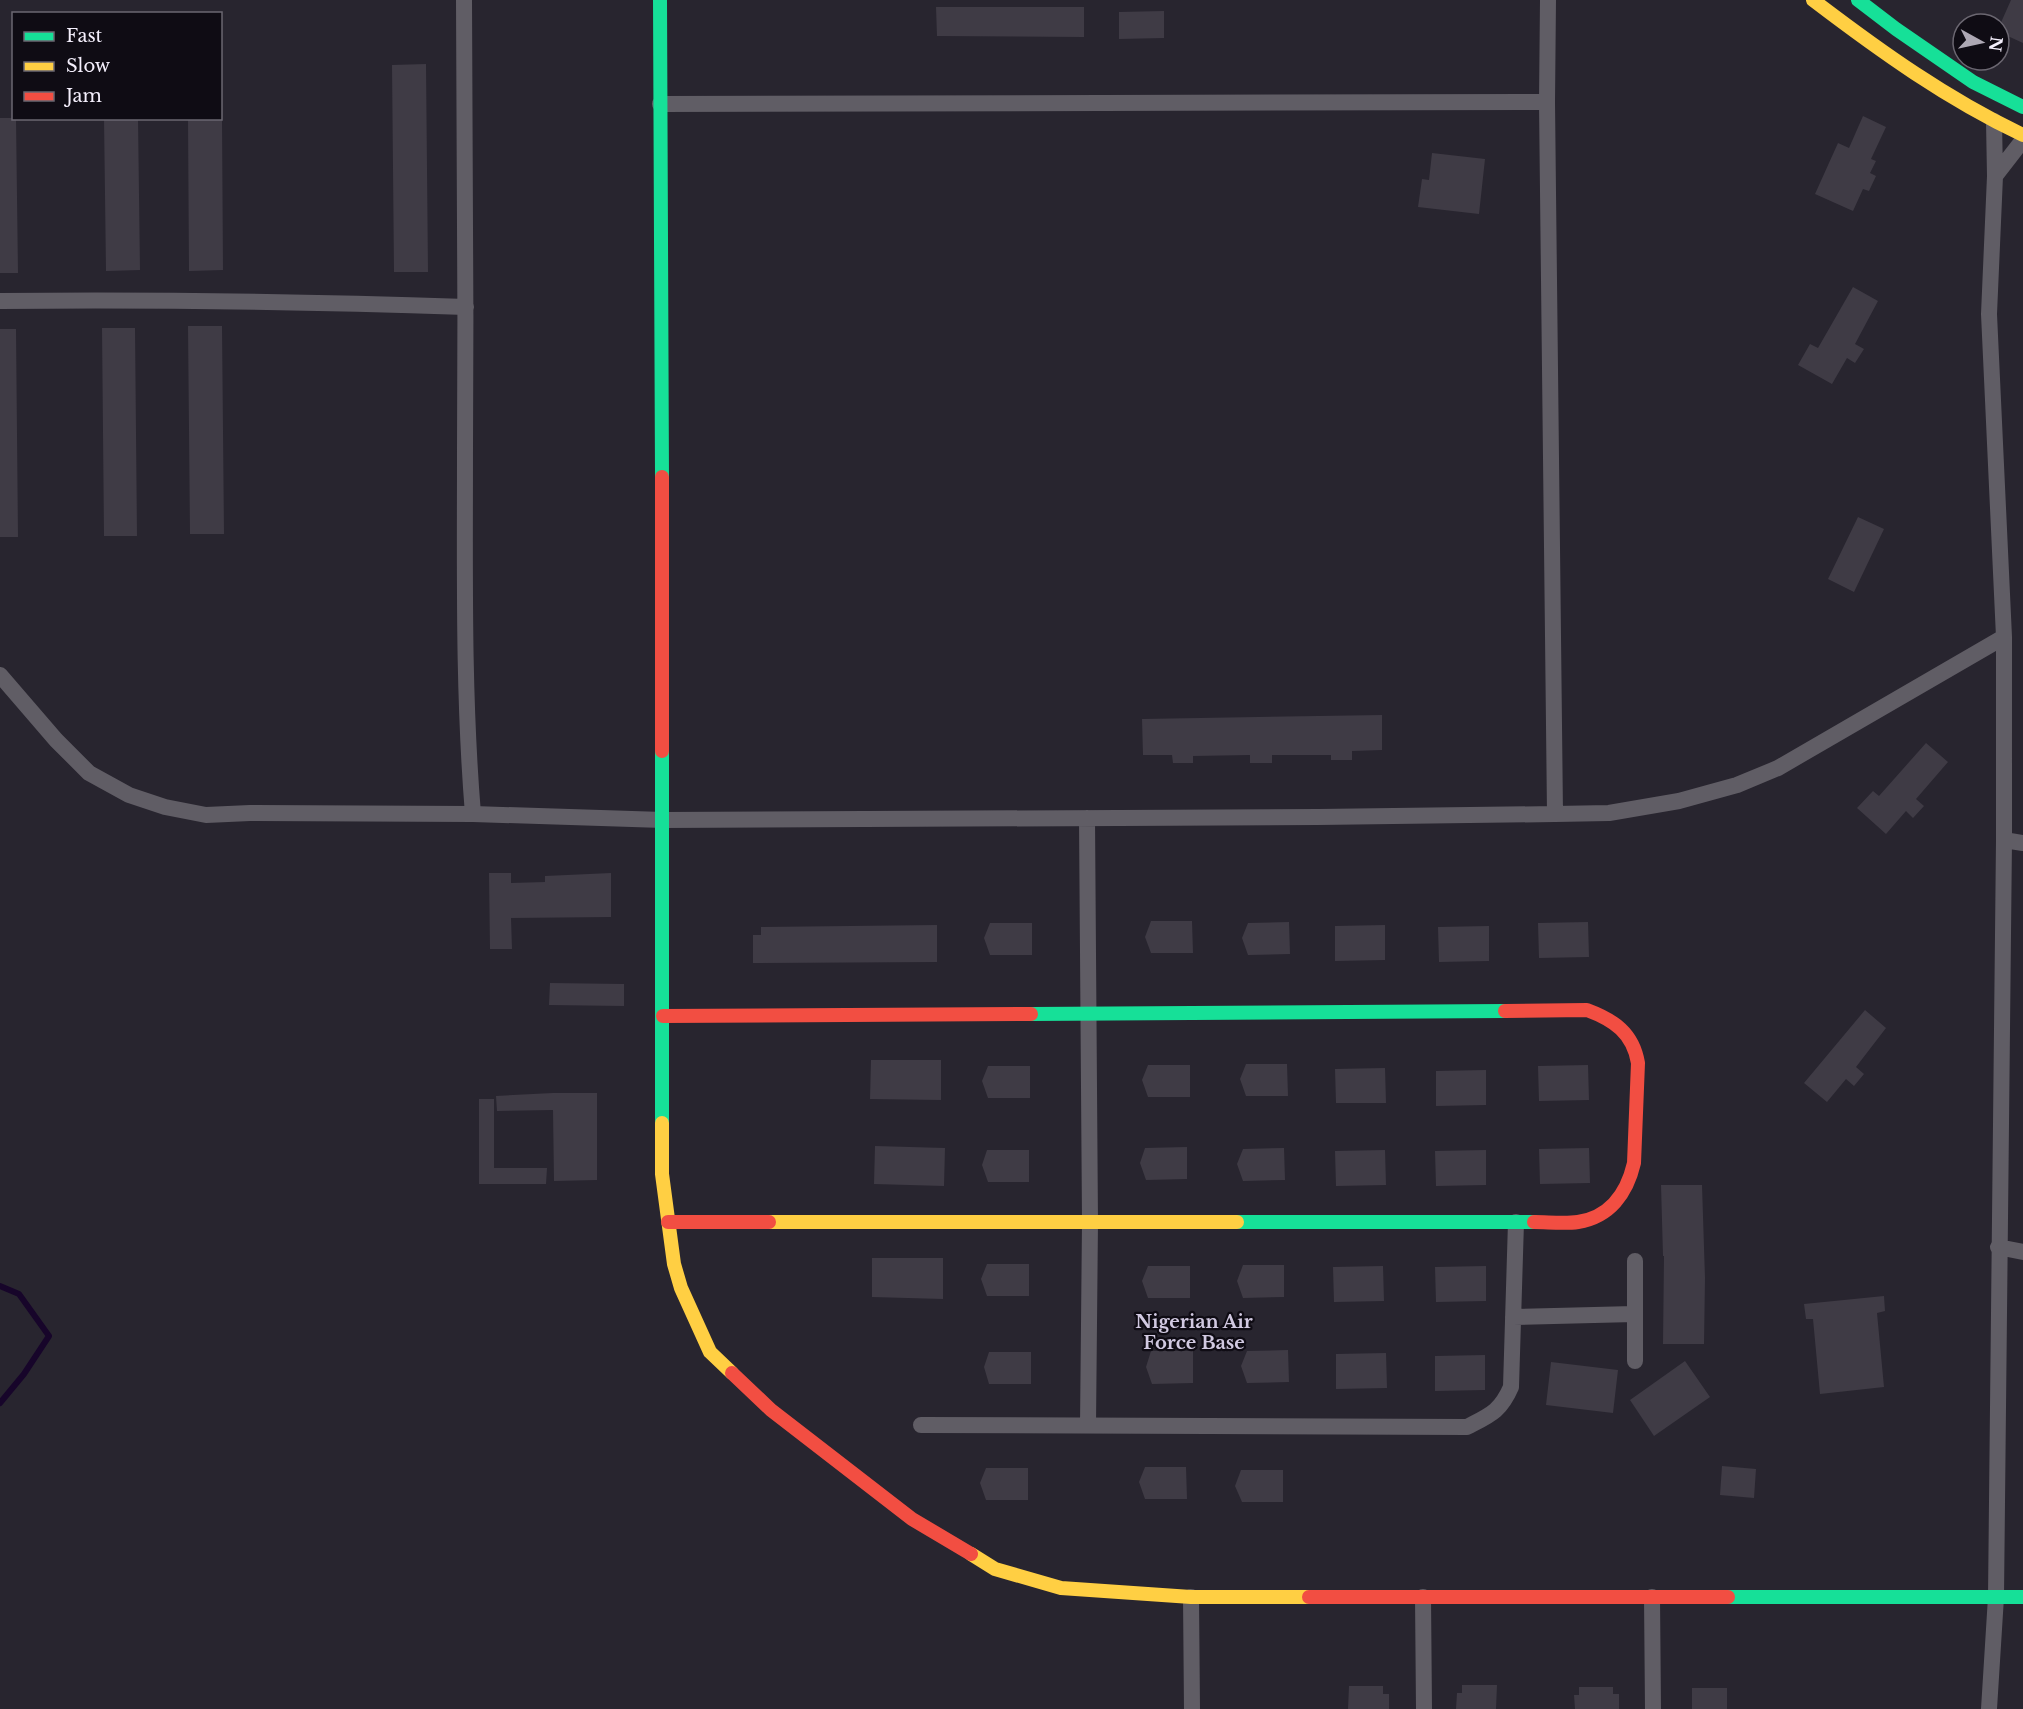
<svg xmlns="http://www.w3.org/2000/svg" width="2023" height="1709" viewBox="0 0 2023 1709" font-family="'Libre Baskerville',serif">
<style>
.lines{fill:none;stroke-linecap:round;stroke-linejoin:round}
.stream{stroke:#17052a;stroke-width:6}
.building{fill:#3f3b45}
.street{stroke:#605d65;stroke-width:16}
.fast{stroke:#16e098;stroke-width:14}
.slow{stroke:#ffcf43;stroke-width:14}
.jam{stroke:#f24e42;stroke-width:14}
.labels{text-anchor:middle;stroke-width:4.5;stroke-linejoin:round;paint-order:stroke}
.neighbourhood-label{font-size:18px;font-weight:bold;fill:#d1c9e1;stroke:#0f0c14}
</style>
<rect width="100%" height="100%" fill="#28252f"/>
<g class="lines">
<path class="stream" d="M0 1286 19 1294 49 1336 24 1374 0 1403"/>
</g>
<path class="building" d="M2011 0H2023V43L1999 32V27Z
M936 7H1084V37L937 36Z
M1164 11V38L1119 39V12Z
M426 64 428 272H394L392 65Z
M1863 116 1886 127 1871 159 1876 161 1870 173 1876 176 1869 191 1863 189 1853 211 1815 194 1838 143 1849 148Z
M0 118H16L18 273H0Z
M104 118H138L140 270 106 271Z
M188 118H222L223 270 189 271Z
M1432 153 1485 159 1479 214 1418 207 1422 179 1429 180Z
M1853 287 1878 301 1855 344 1864 349 1855 363 1847 358 1832 384 1798 365 1810 344 1818 348Z
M188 326H222L224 534H190Z
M102 328H135L137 536H104Z
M0 329H16L18 537H0Z
M1858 517 1884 529 1854 592 1828 579Z
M1382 715V750L1352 751V760H1331V755H1272V763H1250V755L1193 756V763H1173L1172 755H1143L1142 719Z
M1926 743 1948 762 1916 799 1924 806 1913 818 1906 811 1886 834 1857 808 1873 791 1879 796Z
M489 873H511V883L545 882V876L611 873V917L511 918 512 949H490Z
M1151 921H1192L1193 953H1151L1145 937Z
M1289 922 1290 954 1248 955 1242 938 1248 923Z
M1588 922 1589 957 1539 958 1538 923Z
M990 923H1032V955H990L984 938Z
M937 925V962L753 963V935H761V927Z
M1385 925V960L1335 961V926Z
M1489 926V961L1439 962 1438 927Z
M550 983 624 984V1006L549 1005Z
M1865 1010 1886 1028 1856 1067 1864 1074 1854 1086 1846 1079 1827 1102 1804 1083Z
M871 1060H941V1100L870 1099Z
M1246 1064H1287L1288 1096H1246L1240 1079Z
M1148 1065H1190V1097H1148L1142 1080Z
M1588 1065 1589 1100 1539 1101 1538 1066Z
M988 1066H1030V1098H988L982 1081Z
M1385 1068 1386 1103H1336L1335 1069Z
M1486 1070V1105L1436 1106V1071Z
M553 1093H597V1180L554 1181 553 1110 497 1111 496 1096Z
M479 1099H494V1168H547L546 1184H479Z
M875 1146 945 1148 944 1186 874 1184Z
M1187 1147V1179L1146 1180 1140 1163 1145 1148Z
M1284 1148 1285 1180 1243 1181 1237 1164 1243 1149Z
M1589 1148 1590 1183 1540 1184 1539 1149Z
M987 1150H1029V1182H988L982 1165Z
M1385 1150 1386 1185 1336 1186 1335 1151Z
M1486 1150V1185L1436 1186 1435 1151Z
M1661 1185H1702L1705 1278 1704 1344H1663L1664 1256H1663Z
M872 1258H943V1299L872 1297Z
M987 1264H1029V1296H987L981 1279Z
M1243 1265H1284V1297L1243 1298 1237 1281Z
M1148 1266H1190V1298H1148L1142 1281Z
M1383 1266 1384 1301 1334 1302 1333 1267Z
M1486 1266V1301L1436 1302 1435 1267Z
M1884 1296 1885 1311 1877 1313 1884 1387 1820 1394 1813 1319H1806L1804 1304Z
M1288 1350 1289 1382 1247 1383 1241 1366 1247 1351Z
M1151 1351H1193V1383L1152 1384 1146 1367Z
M989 1352H1031V1384H989L984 1367Z
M1386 1353 1387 1388 1336 1389V1354Z
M1485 1355V1390L1435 1391V1356Z
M1685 1361 1710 1397 1654 1436 1630 1400Z
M1551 1362 1618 1370 1613 1413 1546 1405Z
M1722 1466 1756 1469 1754 1498 1720 1495Z
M1145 1467H1186L1187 1499H1145L1139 1482Z
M986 1468H1028V1500H986L980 1483Z
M1241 1470H1283V1502H1242L1235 1486Z
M1462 1685H1497L1496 1709H1456L1457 1693H1462Z
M1349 1686H1383V1694H1389V1709H1348Z
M1579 1687H1613V1694H1619V1709H1575L1574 1695H1579Z
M1692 1688H1727V1709H1692Z"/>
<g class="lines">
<path class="street" d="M464 0C465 150 466 300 465 450 465 572 463 693 473 814
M1548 0 1547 102 1555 814
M660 104 1547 102
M1995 176 2023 140
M0 301C155 299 310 302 466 307
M0 675 56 740 89 773 129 795 165 807 206 815 250 813 473 814 663 820 1318 817 1555 814 1609 813 1679 801 1737 785 1778 768 2004 637
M1087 818 1090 1222 1088 1425
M2004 840 2023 843
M1998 1247 2023 1252
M1513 1317 1634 1314
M1635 1361V1261
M921 1425 1467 1427C1490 1415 1500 1412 1511 1387L1516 1222
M1191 1597 1192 1709
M1423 1597 1424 1709
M1652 1597 1653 1709
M1989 1709 1996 1597 2004 840V637L1989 314 1995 176 1994 121"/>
<path class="fast" d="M660 0 662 477
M1858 0 1896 29 1973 82 2023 107
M662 751V1123
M1031 1014 1505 1011
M1237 1222H1534
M1728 1597H2023"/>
<path class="slow" d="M1813 0C1880 51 1947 99 2023 135
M662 1123V1174L674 1264 681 1288 710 1352 732 1373
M769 1222H1237
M971 1554 995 1569 1061 1588 1191 1597H1309"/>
<path class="jam" d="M662 477V751
M1505 1011 1587 1010C1614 1020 1633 1033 1638 1063L1634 1163C1627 1193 1610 1217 1578 1222 1564 1224 1548 1222 1534 1222
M663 1016 1031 1014
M668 1222H769
M732 1373 771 1410 912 1519 971 1554
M1309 1597H1728"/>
</g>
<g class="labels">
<g class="neighbourhood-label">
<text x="1194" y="1328">Nigerian Air<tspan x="1194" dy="21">Force Base</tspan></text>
</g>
</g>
<rect x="12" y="12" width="210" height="108" fill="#0f0c14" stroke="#6b6771" stroke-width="1.5"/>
<rect x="24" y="32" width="30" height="9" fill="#16e098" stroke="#6b6771" stroke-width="1.5"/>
<text x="66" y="42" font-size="18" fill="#f4effc">Fast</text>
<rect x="24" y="62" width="30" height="9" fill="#ffcf43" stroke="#6b6771" stroke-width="1.5"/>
<text x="66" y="72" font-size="18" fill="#f4effc">Slow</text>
<rect x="24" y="92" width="30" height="9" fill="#f24e42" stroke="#6b6771" stroke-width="1.5"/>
<text x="66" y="102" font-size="18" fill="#f4effc">Jam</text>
<g transform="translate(1981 42) rotate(98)"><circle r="28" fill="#0f0c14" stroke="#6b6771" stroke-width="1.5"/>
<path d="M0-4.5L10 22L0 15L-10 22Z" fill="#ada8b4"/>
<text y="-9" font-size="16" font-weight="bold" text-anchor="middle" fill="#f4effc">N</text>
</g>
</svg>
